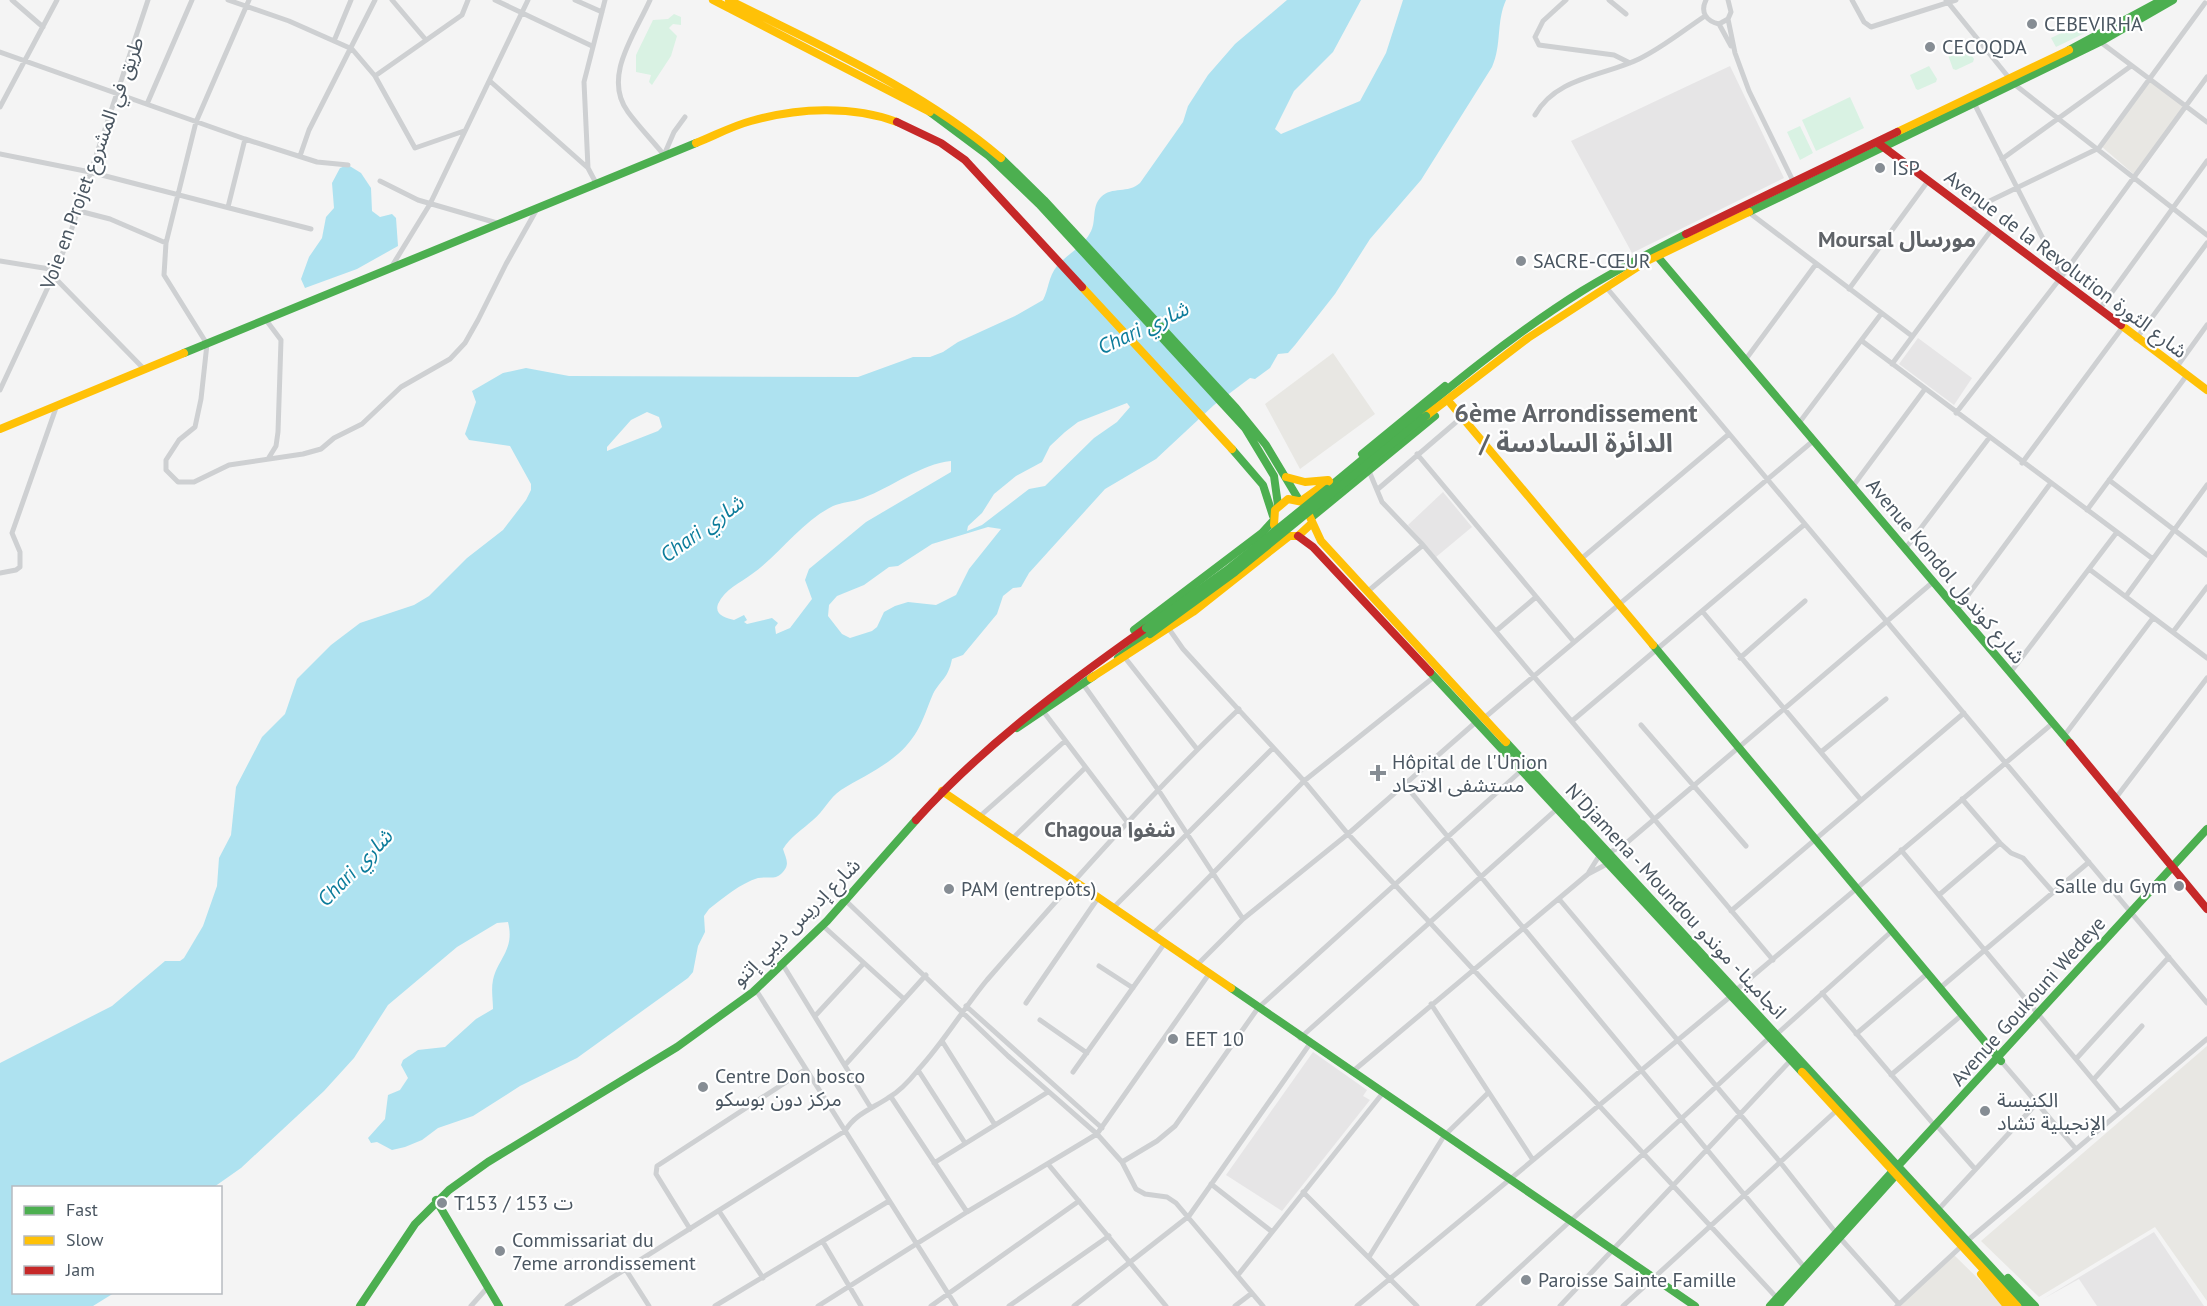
<svg xmlns="http://www.w3.org/2000/svg" width="2207" height="1306" viewBox="0 0 2207 1306" font-family="'PT Sans','Noto Sans Arabic',sans-serif">
<style>
.commercial{fill:#e8e7e3}
.education{fill:#e6e5e6}
.green{fill:#d9f2e3}
.water{fill:#aee2f0;fill-rule:evenodd}
.lines{fill:none;stroke-linecap:round;stroke-linejoin:round}
.street{stroke:#ced0d2;stroke-width:5}
.fast{stroke:#4caf50;stroke-width:8}
.slow{stroke:#ffc107;stroke-width:8}
.jam{stroke:#c62828;stroke-width:8}
.fast-bridge{stroke:#4caf50;stroke-width:8}
.poi-dot{fill:#868d94;stroke:#fff;stroke-width:2}
.labels{text-anchor:middle;stroke-width:4.5;stroke-linejoin:round;paint-order:stroke}
.poi-label{font-size:20px;fill:#4a5661;stroke:#fff;text-anchor:start}
.street-label{font-size:20px;fill:#4a5661;stroke:#fff}
.water-label{font-size:21px;font-style:italic;fill:#0c7c9b;stroke:#fff}
.neighbourhood-label{font-size:21px;font-weight:bold;fill:#5f6368;stroke:#fff}
.quarter-label{font-size:22px;font-weight:bold;fill:#5f6368;stroke:#fff}
.district-label{font-size:26px;font-weight:bold;fill:#5f6368;stroke:#fff}
</style>
<rect width="100%" height="100%" fill="#f4f4f4"/>
<path class="commercial" d="M2150 79 2187 109 2137 177 2101 146Z
M1333 353 1375 414 1300 469 1265 404Z
M2207 1046V1301L2155 1227 2039 1297 1981 1241Z
M1954 1255 2006 1306H1894Z"/>
<path class="education" d="M1730 66 1784 178 1632 253 1571 141Z
M1918 338 1972 378 1954 405 1899 364Z
M1443 492 1472 527 1436 557 1408 525Z
M1313 1052 1367 1090 1363 1096 1370 1100 1282 1211 1226 1175Z
M2154 1232 2204 1306H2097L2079 1279 2043 1299Z"/>
<path class="green" d="M674 14 681 17V25L673 24 669 28 677 36 671 56 652 85 649 82 651 75 636 72V55L653 20 668 19Z
M2082 23 2089 31 2056 47 2051 38Z
M1965 46 1974 59 1973 62 1956 70 1953 69 1948 55Z
M1929 66 1937 79 1936 82 1918 90 1916 89 1910 75Z
M1850 97 1864 128 1816 151 1802 120Z
M1800 126 1813 153 1800 160 1787 132Z"/>
<path class="water" d="M1287 0H1361L1333 52 1294 91 1275 129 1281 134 1360 101 1386 53 1403 0H1506C1496 22 1502 45 1492 67L1421 180 1370 239 1335 294 1295 345 1288 353 1278 354 1270 368 1255 379 1250 378 1214 405 1156 459 1105 489 1029 573 1021 587 1013 588 1003 596 997 614 963 655 952 659C948 679 941 679 933 694 926 710 922 726 911 740 893 764 865 775 841 790 829 798 824 811 813 820 803 829 790 837 783 849 786 859 791 865 781 874 775 880 766 876 758 878 741 883 723 898 709 909L704 916 705 932 698 946 693 972 688 978 577 1058 520 1086 473 1116 438 1128 422 1140 405 1147 392 1150 377 1142 371 1143 368 1138 385 1119 388 1095 400 1090 408 1078 401 1065 403 1060 418 1050 445 1047 476 1019 493 1009C493 1000 491 989 493 980 498 958 515 950 508 922L497 923 457 947 388 1005 354 1058 324 1091 241 1168 214 1187 14 1188V1292L114 1293 93 1306H0V1063L112 1006 165 961H180L184 958 203 926 217 886 219 858 231 835 236 787 262 737 285 714 297 679 331 645 360 623 414 605 429 596 467 558 503 530 526 500 531 490V484L510 446 469 440 465 434 476 402 472 391 503 373 526 368 569 376 858 377 913 357H930L943 352 958 342 1015 316 1043 300C1049 289 1048 277 1057 266 1067 254 1082 248 1090 233 1097 222 1091 207 1101 197 1112 186 1128 194 1140 183L1183 122 1188 106 1208 75 1235 44ZM1127 403 1130 407 1117 422 1094 438 1045 486 1029 489 982 525 967 531 968 526 982 513 994 494 1016 476 1042 462 1050 446 1065 432 1078 422ZM647 412 659 417 662 427 658 431 607 451V447L631 420ZM951 461V472L866 522 809 569 805 580 812 599 790 628 776 634 775 627 778 623 772 618 747 624 744 622 747 620 744 615 734 620C726 618 714 615 718 604 725 589 740 583 752 574 781 553 801 522 833 506 842 502 853 502 863 498 892 487 921 464 951 461ZM988 527 1001 529 969 569 956 595 936 605 908 602 895 606 884 612 877 627 872 631 850 638 842 634 828 616 829 605 837 596 864 585 889 567 898 566 932 544Z
M348 165 361 173 371 188 372 211 380 217 392 214 396 218 398 246 357 269 305 288 301 279 309 257 322 238 326 217 334 208 332 183 340 168Z"/>
<g class="lines">
<path class="street" d="M12 0 43 27
M228 0 289 21 352 49 375 76 415 148 464 131
M249 0 196 122 166 243 164 275 207 344 201 399 195 427 179 440 166 460V470L178 482H194L229 465 303 454 321 449 334 438 362 424 401 387 450 359 465 343 478 320 506 264 537 209
M392 0 426 40
M495 0 592 46
M575 0 602 12
M650 0C635 34 602 77 628 112 639 127 652 140 664 155L674 132 685 117
M1566 0 1543 21 1535 37 1539 45 1614 55 1630 63
M1609 0 1626 14
M1706 0C1700 12 1706 21 1719 24L1728 19 1731 12 1728 0
M1852 0 1864 22 1871 27 1956 0
M1946 0 2014 84 2207 235
M1728 19 1735 53 1749 91 1794 183
M1719 24 1731 46
M334 41 351 0
M2099 41 2207 122
M0 52 245 139 317 162 348 165
M375 76 462 15 468 0
M491 82 588 168
M1974 103 2062 276
M147 104 192 0
M0 107 57 0
M1535 115C1556 77 1604 76 1639 59 1662 48 1684 30 1705 16
M0 154 90 172 311 229
M300 156 309 130 375 0
M2002 159 2131 66
M380 181 418 200 497 223
M596 183 588 168 584 82 605 0
M228 207 245 139
M79 211 110 219 166 243
M1747 211 1912 336
M1969 211 2099 148 2205 3
M0 261 56 270
M392 266 430 204 528 0
M53 276 145 370
M1606 287 2207 1003
M1849 289 1928 181
M2099 310 2207 161
M266 320 281 340 278 432 276 446 268 459
M2136 339 2207 243
M1862 341 2153 559
M1746 359 1816 264
M1892 364 1992 229
M2176 368 2207 325
M0 390 56 270 69 237 148 0
M1956 413 2062 276 2207 77
M1799 423 1881 314
M1417 454 1574 642
M2022 463 2122 328
M1369 471 1382 502 1423 545 1773 960
M2109 480 2207 555
M1853 486 1925 389
M1378 489 1462 417
M2087 510 2187 375
M1905 549 1989 438
M1581 559 1729 434
M2089 569 2207 658
M0 573 16 570 20 567V552L12 533 57 405
M1367 592 1423 545
M2126 596 2207 485
M1957 610 2050 484
M1702 611 1861 800
M1169 629 1183 649 1304 781 1348 834 1777 1298
M1496 631 1536 597
M2173 632 2207 587
M1740 658 1805 601
M1126 659 1197 749
M2010 673 2117 532
M1083 684 1159 791 1243 919
M1043 711 1128 823
M1483 719 1813 441
M1572 721 1805 524
M1641 725 1746 846
M2064 736 2153 618
M1821 752 1886 699
M1405 785 1805 1268
M1962 799 2000 843 2011 853 2023 858 2053 892
M2115 799 2207 678
M979 817 1065 741
M1012 839 1085 768
M1901 850 2120 1112
M1608 853 1624 845 1933 582
M1589 872 1599 856
M1939 895 2000 843
M1559 899 1780 1162 1840 1238 1899 1304
M845 900 1008 1056 1097 1134 1122 1162 1136 1189 1145 1194 1167 1197 1176 1203 1263 1306
M1113 908 1273 748
M1731 911 1964 713
M822 925 904 999
M1152 935 1304 781 1434 677
M783 965 871 1108
M1099 966 1133 988
M1196 966 1243 919 1348 834 1476 722
M1940 988 2089 862
M756 990 956 1306
M1735 991 2053 723
M1822 993 1935 1126
M1026 1003 1098 898
M1431 1004 1533 1160
M966 1006 1102 1128
M815 1016 864 963
M1040 1020 1087 1053
M1777 1034 1892 931
M1856 1034 1928 973
M1300 1038 1558 808
M942 1041 995 1125
M2076 1059 2169 957
M2001 1061 2076 1149
M845 1065 926 975
M918 1070 965 1143
M1073 1072 1164 944
M1352 1072 1588 874 1607 864
M1891 1075 1963 1014
M2094 1079 2142 1026
M891 1097 967 1212
M1939 1128 1975 1169
M1122 1162 1157 1141 1175 1126 1258 1008 1522 770
M934 1163 1048 1092
M1048 1164 1166 1306
M1211 1184 1271 1231
M1303 1192 1417 1306
M719 1211 763 1278
M1937 1211 2037 1103
M690 1229 656 1174 657 1166 806 1069
M823 1242 861 1306
M1369 1257 1444 1136 1488 1093
M626 1270 649 1306
M1238 1275 1382 1094
M471 1306 488 1287
M567 1306 845 1131C855 1114 873 1108 888 1098 899 1092 910 1080 918 1070 944 1042 963 1009 987 980 1068 887 1150 794 1239 709
M715 1306 889 1201
M818 1306 967 1212 1097 1134 1209 974
M931 1306 1079 1201
M1009 1306 1109 1236
M1074 1306 1189 1216 1309 1045
M1235 1306 1252 1293
M1357 1306 1731 996
M1478 1306 1770 1037
M1560 1306 1791 1060
M1623 1306 1836 1111
M1897 1306 1967 1241 2207 1039"/>
<path class="fast" d="M2069 50 2162 0
M930 112 989 156 1039 204 1245 428 1274 476 1278 505
M1001 158 1044 200 1236 408 1266 445 1299 500
M1749 212 2100 42 2173 0
M1657 256 2070 743
M184 353 696 143
M1232 449 1263 485 1273 516
M1362 454 1445 386
M1327 489C1410 421 1491 348 1582 291 1616 270 1651 252 1686 234
M1312 517 1435 416
M1134 630 1262 533 1273 521
M1653 645 2001 1061
M1118 658 1150 634
M1430 672 1802 1072
M1017 728 1094 676
M1506 742 2027 1306
M1231 988 1695 1306
M1896 1168 2207 829
M436 1200 499 1306
M2008 1278 2035 1306
M360 1306 415 1224 449 1190 488 1162 677 1047 753 992 827 921 916 820
M1770 1306 1892 1172
M1778 1306 1895 1176"/>
<path class="slow" d="M713 0 930 112
M729 0C823 47 920 89 1001 158
M1897 132 2069 50
M696 143C714 136 732 126 751 121 797 108 852 105 897 122
M1082 287 1232 449
M2121 325 2207 390
M1451 404 1653 645
M1426 416 1528 338 1647 261 1749 212
M0 429 184 353
M1286 477 1305 482 1328 480
M1301 501 1329 481
M1311 524 1298 536H1285L1274 525 1275 510 1288 499 1303 502 1321 541 1506 742
M1091 678 1193 612 1288 537
M942 791 1231 988
M1802 1072 2017 1306
M1981 1274 2007 1306"/>
<path class="jam" d="M897 122 941 143 965 160 1082 287
M1878 143 2121 325
M1686 234 1897 132
M1298 536 1313 547 1430 672
M2070 743 2207 909
M916 820C984 745 1064 686 1146 628"/>
<path class="fast-bridge" d="M1146 628 1227 570 1327 489
M1150 634 1235 572 1426 416"/>
</g>
<g class="poi-dot">
<circle cx="2032" cy="24" r="6"/>
<circle cx="1930" cy="47" r="6"/>
<circle cx="1880" cy="168" r="6"/>
<circle cx="1521" cy="261" r="6"/>
<path d="M1375 764h6v6h6v6h-6v6h-6v-6h-6v-6h6z"/>
<circle cx="2179" cy="886" r="6"/>
<circle cx="949" cy="889" r="6"/>
<circle cx="1173" cy="1039" r="6"/>
<circle cx="703" cy="1087" r="6"/>
<circle cx="1985" cy="1111" r="6"/>
<circle cx="442" cy="1203" r="6"/>
<circle cx="500" cy="1251" r="6"/>
<circle cx="1526" cy="1280" r="6"/>
</g>
<g class="labels">
<g class="poi-label">
<text x="2044" y="31">CEBEVIRHA</text>
<text x="1942" y="54">CECOQDA</text>
<text x="1892" y="175">ISP</text>
<text x="1533" y="268">SACRE-CŒUR</text>
<text x="1392" y="769">Hôpital de l'Union<tspan x="1392" dy="23">مستشفى الاتحاد</tspan></text>
<text x="2167" y="893" text-anchor="end">Salle du Gym</text>
<text x="961" y="896">PAM (entrepôts)</text>
<text x="1185" y="1046">EET 10</text>
<text x="715" y="1083">Centre Don bosco<tspan x="715" dy="23">مركز دون بوسكو</tspan></text>
<text x="1997" y="1107">الكنيسة<tspan x="1997" dy="23">الإنجيلية تشاد</tspan></text>
<text x="454" y="1210">T153 / ت 153</text>
<text x="512" y="1247">Commissariat du<tspan x="512" dy="23">7eme arrondissement</tspan></text>
<text x="1538" y="1287">Paroisse Sainte Famille</text>
</g>
<g class="street-label">
<text transform="translate(92 163) rotate(-70)" y="7">Voie en Projet طريق في المشروع</text>
<text transform="translate(2066 264) rotate(37)" y="7">Avenue de la Revolution شارع الثورة</text>
<text transform="translate(1946 571) rotate(50)" y="7">Avenue Kondol شارع كوندول</text>
<text transform="translate(1676 901) rotate(47)" y="7">N'Djamena - Moundou انجامينا - موندو</text>
<text transform="translate(796 922) rotate(-45)" y="7">شارع إدريس ديبي إتنو</text>
<text transform="translate(2028 1001) rotate(-48)" y="7">Avenue Goukouni Wedeye</text>
</g>
<g class="water-label">
<text transform="translate(1143 328) rotate(-25)" y="7">Chari شاري</text>
<text transform="translate(702 529) rotate(-36)" y="7">Chari شاري</text>
<text transform="translate(355 868) rotate(-46)" y="7">Chari شاري</text>
</g>
<g class="neighbourhood-label">
<text x="1110" y="837">Chagoua شغوا</text>
</g>
<g class="quarter-label">
<text x="1897" y="247">Moursal مورسال</text>
</g>
<g class="district-label">
<text x="1576" y="422">6ème Arrondissement<tspan x="1576" dy="30">/ الدائرة السادسة</tspan></text>
</g>
</g>
<rect x="12" y="1186" width="210" height="108" fill="#ffffff" stroke="#b7bbc0" stroke-width="1.5"/>
<rect x="24" y="1206" width="30" height="9" fill="#4caf50" stroke="#b7bbc0" stroke-width="1.5"/>
<text x="66" y="1216" font-size="18" fill="#4a5661">Fast</text>
<rect x="24" y="1236" width="30" height="9" fill="#ffc107" stroke="#b7bbc0" stroke-width="1.5"/>
<text x="66" y="1246" font-size="18" fill="#4a5661">Slow</text>
<rect x="24" y="1266" width="30" height="9" fill="#c62828" stroke="#b7bbc0" stroke-width="1.5"/>
<text x="66" y="1276" font-size="18" fill="#4a5661">Jam</text>
</svg>
